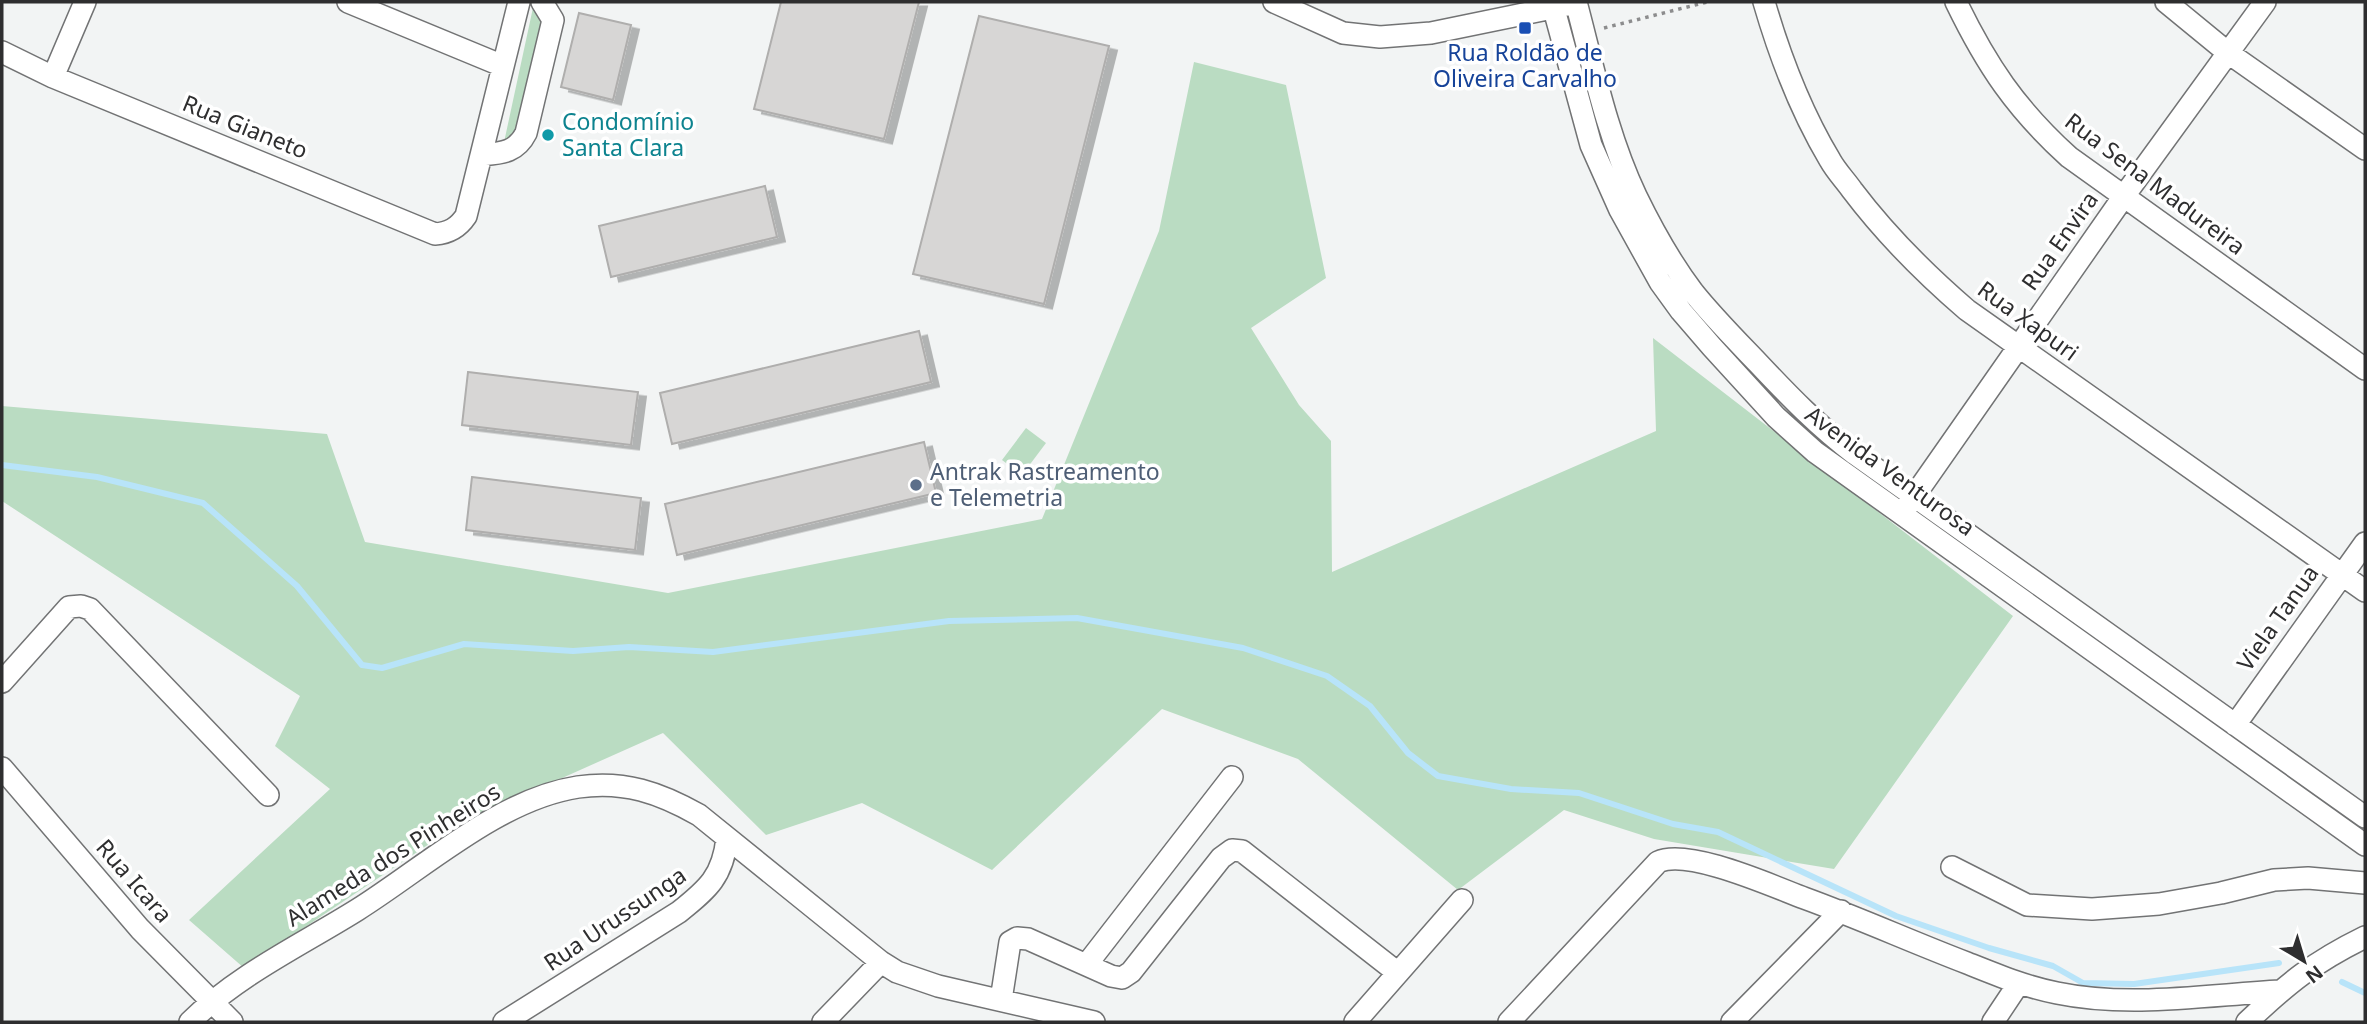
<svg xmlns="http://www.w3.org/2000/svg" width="2367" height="1024" viewBox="0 0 2367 1024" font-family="'Noto Sans',sans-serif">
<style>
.green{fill:#badcc2}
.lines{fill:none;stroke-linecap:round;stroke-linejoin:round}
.stream{stroke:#b8e4f9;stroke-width:6}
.building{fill:#d7d6d5;stroke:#afaead;stroke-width:2;filter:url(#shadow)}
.minor-casing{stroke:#727374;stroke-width:24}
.path{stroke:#8c8c8d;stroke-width:3.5;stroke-dasharray:3.5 5;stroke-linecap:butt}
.minor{stroke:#fff;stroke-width:21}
.transit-dot{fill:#1a4fb4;stroke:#fff;stroke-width:2.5}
.culture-dot{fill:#0f9aa8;stroke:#fff;stroke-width:2.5}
.service-dot{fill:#5c6f8a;stroke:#fff;stroke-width:2.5}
.labels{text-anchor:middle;stroke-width:7;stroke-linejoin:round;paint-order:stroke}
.transit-label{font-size:23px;fill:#164399;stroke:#fff}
.culture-label{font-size:23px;fill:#0d838f;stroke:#fff;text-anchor:start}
.street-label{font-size:23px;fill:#2e2e2f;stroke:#fff}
.service-label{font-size:23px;fill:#4e5e75;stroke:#fff;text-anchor:start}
</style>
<defs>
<filter id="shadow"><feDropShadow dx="8" dy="4.5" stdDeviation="0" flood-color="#0004"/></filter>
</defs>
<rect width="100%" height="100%" fill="#f2f4f4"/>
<path class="green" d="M534 3 543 15 520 134 503 147Z
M1194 62 1286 85 1326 278 1251 328 1299 405 1331 441 1332 572 1656 431 1653 338 2013 616 1834 869 1654 839 1564 810 1458 890 1298 759 1162 709 992 870 862 803 766 835 663 733 459 824 244 968 189 920 330 789 275 746 300 696 2 501V406L327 434 365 542 668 593 1042 519 1159 231Z
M1026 428 1046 443 1022 475 1002 460Z"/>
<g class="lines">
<path class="stream" d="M2 465 97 477 203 503 297 586 362 665 382 668 464 644 573 651 629 647 713 652 949 621 1077 618 1243 648 1327 676 1370 706 1408 753 1438 776 1511 789 1579 793 1673 824 1718 832 1896 916 1989 948 2053 966 2083 983 2134 984 2279 963
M2342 982 2365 993"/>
</g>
<path class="building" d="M781 2H919L884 139 754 109Z
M579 13 631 25 613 100 561 87Z
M979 16 1109 46 1044 304 913 274Z
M765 186 777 237 611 277 599 226Z
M919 331 931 382 672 444 660 393Z
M468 372 638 392 631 445 462 425Z
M924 442 936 493 677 555 665 504Z
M472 477 641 498 635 550 466 530Z"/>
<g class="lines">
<g class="minor-casing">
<path id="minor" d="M348 2 503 66
M1274 2 1343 33 1380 37 1431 33 1567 5
M1552 2 1591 145 1620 210 1660 282 1681 311 1712 347 1776 417 1815 452 2365 845
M1576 2C1593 66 1607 135 1636 196 1652 229 1671 263 1693 292 1713 317 1736 340 1758 363 1789 396 1819 427 1855 454L2365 817
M1764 2C1780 57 1800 110 1830 160 1836 171 1845 180 1852 190 1886 235 1924 273 1967 310L2365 591
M1956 2C1987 66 2016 109 2069 157L2365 369
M2166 2 2227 52 2365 149
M2 52 53 77 435 234C449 233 458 228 466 216L519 2
M53 77 85 2
M481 155C501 153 516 153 526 133L553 20 542 2
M1908 505 2124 196 2265 2
M2 682 69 607 81 606 90 609 268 795
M2235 725 2365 543
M2 768 140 929 232 1022
M1952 867 2027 905 2092 909 2159 904 2221 893 2274 880 2308 878 2365 883
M1087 964 1232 777
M1001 1000 1010 942 1017 938 1028 939 1111 976 1122 978 1131 972 1221 858 1232 850 1242 851 1398 973
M190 1022C237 975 301 945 357 910 424 868 499 799 578 787 624 780 660 793 699 815L881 962 897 972 938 986 1094 1022
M504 1022 679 912C708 889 723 876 727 838
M823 1022 881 962
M1355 1022 1462 900
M1509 1022 1658 862C1688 848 1772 886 1804 898 1859 918 1912 942 1967 963 1997 975 2026 987 2057 993 2129 1008 2207 995 2280 991
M1732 1022 1841 911
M1993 1022 2019 983
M2247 1022C2288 983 2314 962 2365 937"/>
</g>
<path class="path" d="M1604 28 1707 2"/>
<use href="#minor" class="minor"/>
</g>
<rect class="transit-dot" x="1518" y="21" width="14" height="14" rx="3.5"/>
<circle class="culture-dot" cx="548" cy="135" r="7"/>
<circle class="service-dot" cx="916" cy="485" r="7"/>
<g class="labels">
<g class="transit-label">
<text x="1525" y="61">Rua Roldão de<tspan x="1525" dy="26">Oliveira Carvalho</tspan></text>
</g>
<g class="culture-label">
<text x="562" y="130">Condomínio<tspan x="562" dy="26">Santa Clara</tspan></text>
</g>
<g class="street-label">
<text transform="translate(245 127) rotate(22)" y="8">Rua Gianeto</text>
<text transform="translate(2155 184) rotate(37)" y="8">Rua Sena Madureira</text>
<text transform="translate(2060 241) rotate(-55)" y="8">Rua Envira</text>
<text transform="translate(2028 321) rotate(36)" y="8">Rua Xapuri</text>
<text transform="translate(1890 471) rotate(36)" y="8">Avenida Venturosa</text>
<text transform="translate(2278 618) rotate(-55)" y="8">Viela Tanua</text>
<text transform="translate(393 855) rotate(-32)" y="8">Alameda dos Pinheiros</text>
<text transform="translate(134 881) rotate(49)" y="8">Rua Icara</text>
<text transform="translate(615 919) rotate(-34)" y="8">Rua Urussunga</text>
</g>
<g class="service-label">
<text x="930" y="480">Antrak Rastreamento<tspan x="930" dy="26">e Telemetria</tspan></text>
</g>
</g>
<rect width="2367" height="1024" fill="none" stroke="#2e2e2f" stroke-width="7"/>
<g transform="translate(2304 961) rotate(142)" stroke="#ffffff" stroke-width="5" paint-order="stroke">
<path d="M0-5L12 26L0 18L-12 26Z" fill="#2e2e2f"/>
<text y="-10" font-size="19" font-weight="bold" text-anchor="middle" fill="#2e2e2f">N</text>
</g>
</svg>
